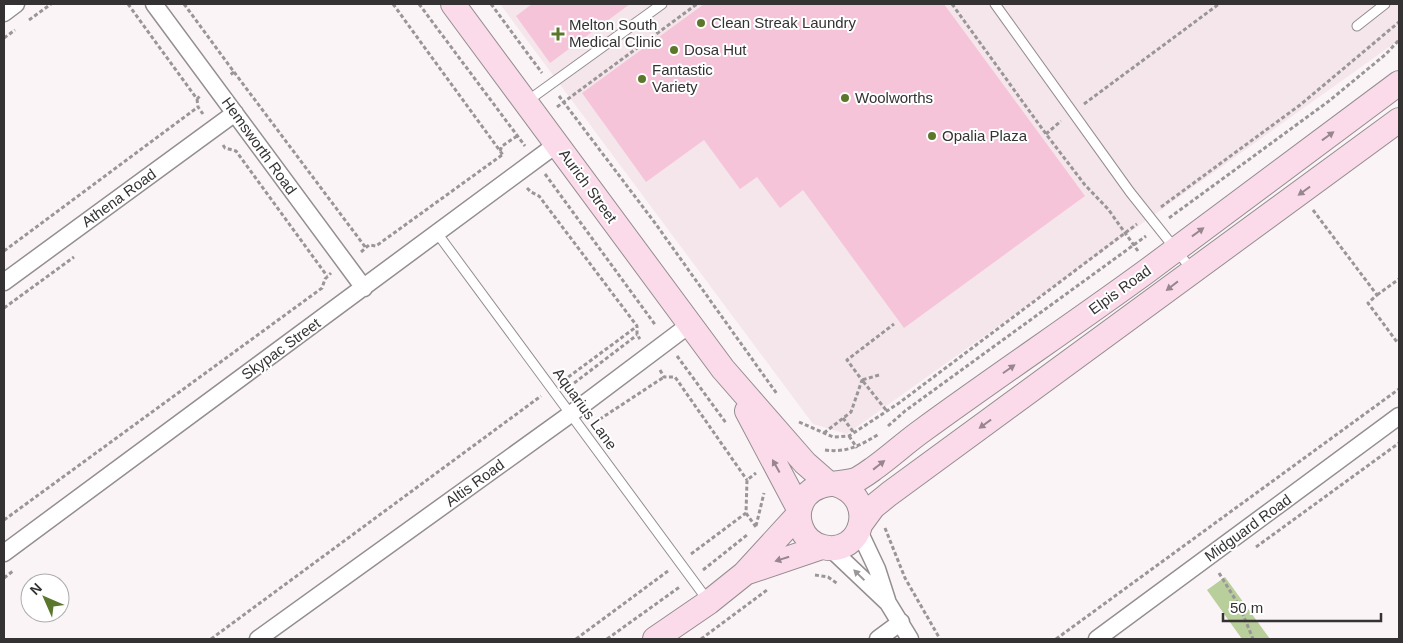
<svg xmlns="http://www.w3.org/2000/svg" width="1403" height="643" viewBox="0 0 1403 643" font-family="Arial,sans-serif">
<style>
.built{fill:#f5e6eb}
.green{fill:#b8ce9b}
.building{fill:#f6c4d8}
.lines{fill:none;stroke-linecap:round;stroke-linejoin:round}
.lane-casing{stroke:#948e90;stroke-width:11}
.street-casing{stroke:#948e90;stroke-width:19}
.secondary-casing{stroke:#948e90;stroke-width:26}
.path{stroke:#9a9698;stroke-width:3;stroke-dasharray:4 2.5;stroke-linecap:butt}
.lane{stroke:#fff;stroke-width:9}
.street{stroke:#fff;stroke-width:16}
.secondary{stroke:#fbdbe9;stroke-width:24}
.oneway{fill:#98868e}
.oneway2{fill:#9a9899}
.poi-dot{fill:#5b772b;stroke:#fff;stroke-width:2}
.labels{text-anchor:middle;stroke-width:4;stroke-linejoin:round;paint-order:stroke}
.poi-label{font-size:15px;fill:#343233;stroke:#fff;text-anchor:start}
.street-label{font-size:15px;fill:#343233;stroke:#fff}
</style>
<rect width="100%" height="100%" fill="#fbf4f7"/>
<path class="built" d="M500 4H1399V40L847 434 813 424Z"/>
<path class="green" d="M1225 577 1270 639H1242L1207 590Z"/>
<path class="building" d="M532 4H630L550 63 516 16Z
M704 4H944L1085 196 904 328 803 190 780 208 757 177 740 189 704 140 646 182 582 93Z"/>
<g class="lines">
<g class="lane-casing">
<path id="lane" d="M995 4 1130 192 1192 270
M1357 26 1385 4
M526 102 662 4
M437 233 709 602"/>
</g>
<g class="street-casing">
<path id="street" d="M154 4 364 288
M4 13 16 4
M4 282 235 113
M859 531 877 569 887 600
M830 548 888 603 910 639
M4 553 557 144
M258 639 572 413 689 325
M878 639 901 622
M1097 639 1399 416"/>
</g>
<g class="secondary-casing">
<path id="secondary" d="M453 4 723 369 805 463 829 484
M747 411 799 509
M835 484C879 497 863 557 823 547 801 542 792 515 805 497 817 480 841 486 858 479 863 476 869 472 873 469 890 457 906 442 923 430 997 376 1073 325 1147 271 1231 209 1315 146 1399 83
M862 522 873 507 889 494 1399 120
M745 573 822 547
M655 639 709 602 744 574 799 514"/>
</g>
<path class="path" d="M128 4 197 99 200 96
M184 4 234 72 230 75
M393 4 503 155
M419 4 525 146
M491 4 542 73
M952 4 1046 134 1085 185 1108 209 1138 251
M29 20 51 4
M4 38 15 30
M234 72 366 248
M559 96 655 223 777 394
M197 99 198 107 203 114
M1084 104 1219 4
M557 107 697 4
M1046 134 1061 121
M223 145 225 148 236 151 327 276
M500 151 502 146 517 136
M545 174 656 326
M527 188 531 192 539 196 637 326V335L640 339
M1161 207 1300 105 1399 22
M1313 210 1377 295 1368 303 1397 342 1399 340
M1169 218 1329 101 1386 54 1399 40
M4 251 198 107
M361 252 369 245 376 246 502 155
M1377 295 1399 279
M4 308 74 257
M677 356 726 423
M660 370 664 377H675L747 480
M879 375 862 380 886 410
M563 381 636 327
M569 387 637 335
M843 418 854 433
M799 422 833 437 849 436 899 403 1137 224
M594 423 664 377
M888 426 905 411 1146 236
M824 433 851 412 862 380 847 360 894 324
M849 436 857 448
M825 450C847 453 861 445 879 434
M746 513 756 527
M4 520 322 288 325 279 331 273
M756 526 764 493
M885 528 905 578 940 639
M1256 547 1399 443
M691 554 746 513 747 480 756 473
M703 570 747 535
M1219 573 1240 607 1253 639
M815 575 828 577 838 584
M4 578 13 571
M211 639 541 396
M576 639 668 571
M607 639 681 586
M701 639 767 590
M1056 639 1399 389"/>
<use href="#lane" class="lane"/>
<use href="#street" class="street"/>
<use href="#secondary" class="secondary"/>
</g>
<defs><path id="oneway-solid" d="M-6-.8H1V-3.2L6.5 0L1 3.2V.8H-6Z" transform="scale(1.25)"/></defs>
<g class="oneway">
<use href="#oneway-solid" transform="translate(1328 136) rotate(-36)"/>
<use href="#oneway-solid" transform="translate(1304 191) rotate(144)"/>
<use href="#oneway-solid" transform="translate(1198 232) rotate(-36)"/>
<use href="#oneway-solid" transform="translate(1172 286) rotate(142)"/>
<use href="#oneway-solid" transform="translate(1009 369) rotate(-35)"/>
<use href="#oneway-solid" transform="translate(985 424) rotate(144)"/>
<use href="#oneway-solid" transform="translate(879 465) rotate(-38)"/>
<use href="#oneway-solid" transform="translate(776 466) rotate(-119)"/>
<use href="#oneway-solid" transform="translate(782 559) rotate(162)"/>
</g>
<use class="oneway2" href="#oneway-solid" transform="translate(859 575) rotate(-136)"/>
<g class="poi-dot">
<circle cx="701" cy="23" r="5"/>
<path d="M555.5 26.5h5v5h5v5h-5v5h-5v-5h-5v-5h5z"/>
<circle cx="674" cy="50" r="5"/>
<circle cx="642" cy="79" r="5"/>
<circle cx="845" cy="98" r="5"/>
<circle cx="932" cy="136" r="5"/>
</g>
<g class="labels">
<g class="poi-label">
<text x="711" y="28">Clean Streak Laundry</text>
<text x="569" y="30">Melton South<tspan x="569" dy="17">Medical Clinic</tspan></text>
<text x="684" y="55">Dosa Hut</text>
<text x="652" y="75">Fantastic<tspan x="652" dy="17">Variety</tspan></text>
<text x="855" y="103">Woolworths</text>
<text x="942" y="141">Opalia Plaza</text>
</g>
<g class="street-label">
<text transform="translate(259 146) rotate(54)" y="5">Hemsworth Road</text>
<text transform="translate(588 186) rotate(54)" y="5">Aurich Street</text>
<text transform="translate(119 198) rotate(-36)" y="5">Athena Road</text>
<text transform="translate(1120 290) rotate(-36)" y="5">Elpis Road</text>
<text transform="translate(281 349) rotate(-36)" y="5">Skypac Street</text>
<text transform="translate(585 409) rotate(54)" y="5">Aquarius Lane</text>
<text transform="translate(475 483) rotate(-36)" y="5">Altis Road</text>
<text transform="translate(1248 528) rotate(-36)" y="5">Midguard Road</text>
</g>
</g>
<rect width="1403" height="643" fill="none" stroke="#343233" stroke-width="10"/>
<g transform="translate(45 598) rotate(315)"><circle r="24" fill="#ffffff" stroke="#aeadad"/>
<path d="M0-4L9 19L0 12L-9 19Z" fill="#5b772b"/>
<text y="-8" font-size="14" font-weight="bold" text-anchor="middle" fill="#343233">N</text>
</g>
<path d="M1223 613v8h158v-8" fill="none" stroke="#343233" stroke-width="2.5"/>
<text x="1230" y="613" font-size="15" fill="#343233" stroke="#ffffff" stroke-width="4" paint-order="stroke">50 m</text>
</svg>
